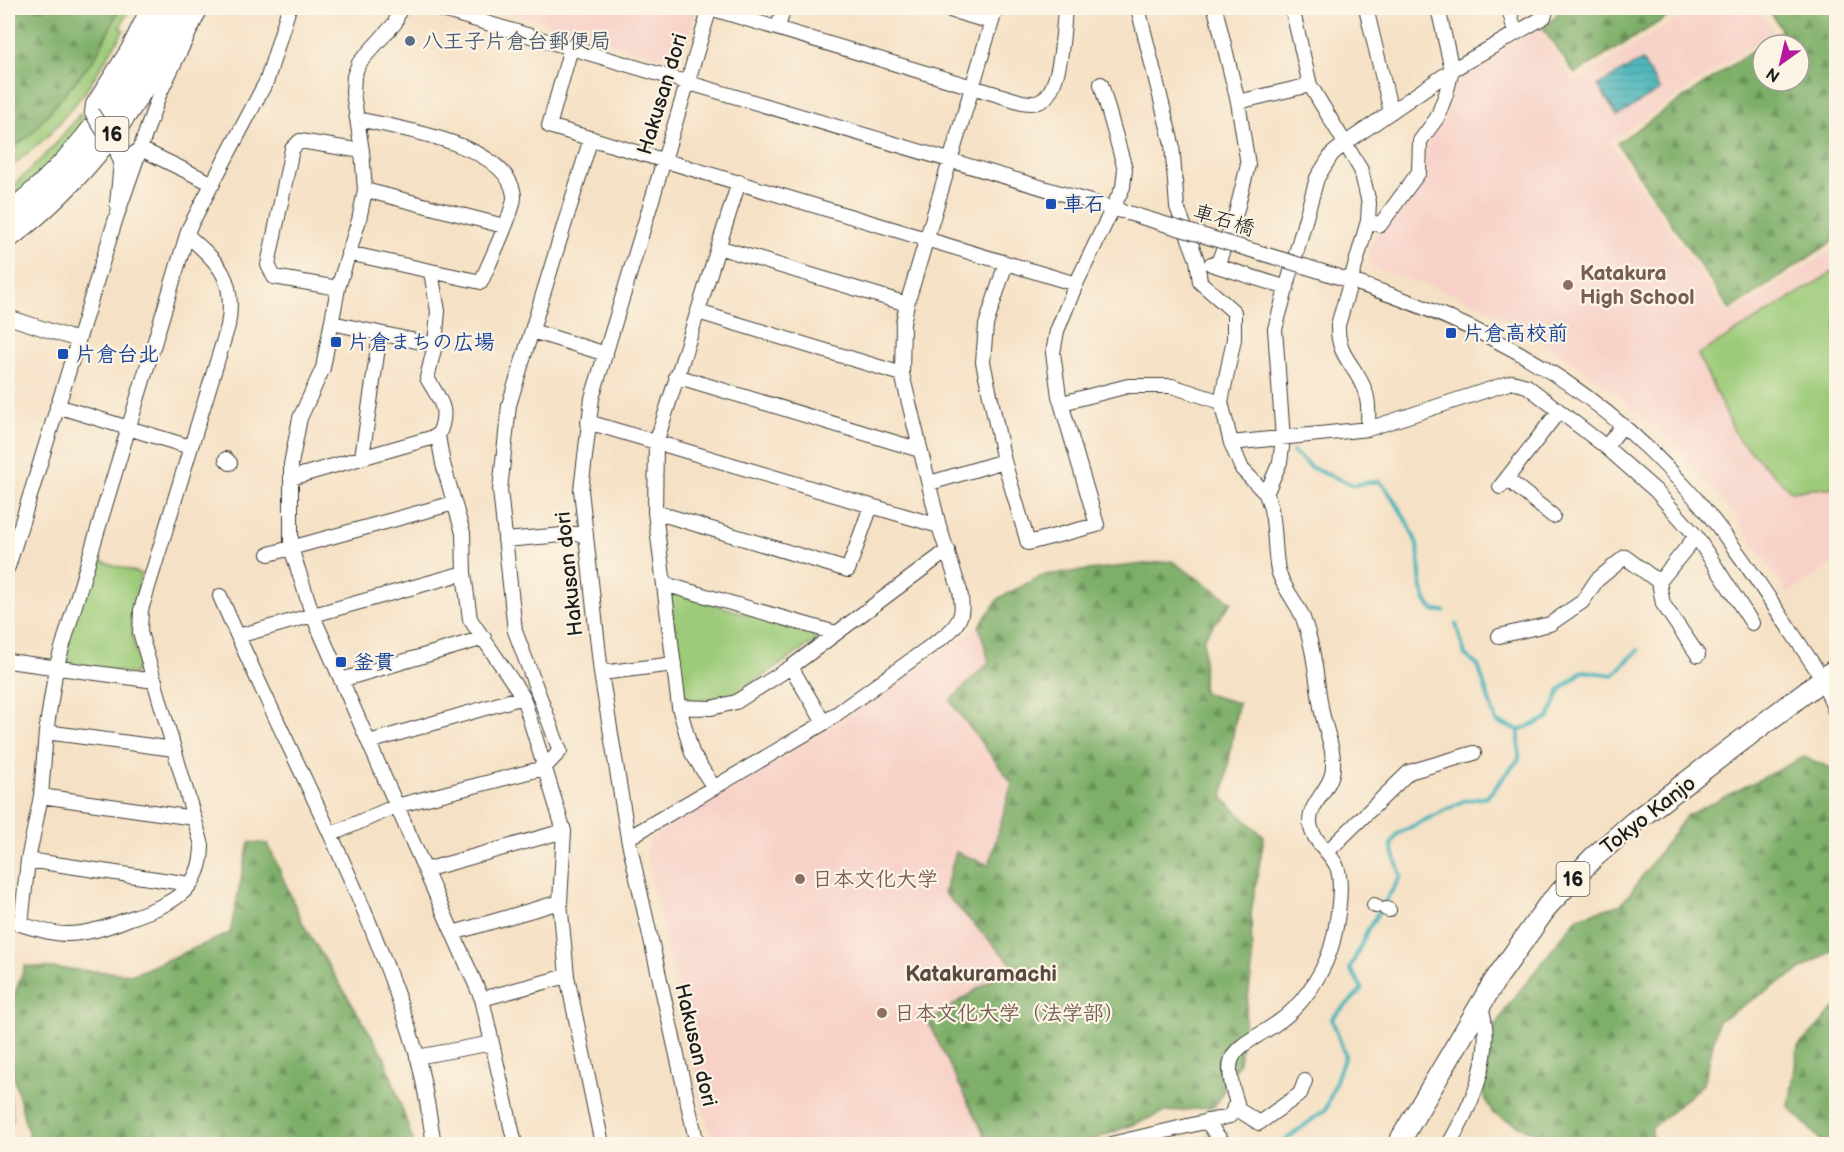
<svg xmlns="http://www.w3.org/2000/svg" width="1844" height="1152" viewBox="0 0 1844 1152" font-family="'Balsamiq Sans','Klee One',sans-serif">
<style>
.built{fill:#f7d1c8}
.green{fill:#9dcb79;stroke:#5c744a;stroke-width:1.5}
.forest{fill:url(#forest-firs);stroke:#4d6642;stroke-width:1.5;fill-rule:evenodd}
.cemetery{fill:url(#cemetery-stones);stroke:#5c744a;stroke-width:1.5}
.water{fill:url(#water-rules);stroke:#30686b;stroke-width:1.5}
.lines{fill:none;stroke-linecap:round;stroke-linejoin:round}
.stream{stroke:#43b3ba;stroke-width:4}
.minor-casing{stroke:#3d3a35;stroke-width:16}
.highway-casing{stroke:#3d3a35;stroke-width:23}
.minor{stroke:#fff;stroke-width:14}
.highway{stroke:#fff;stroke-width:21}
.minor-bridge-casing{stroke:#3d3a35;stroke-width:16;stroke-linecap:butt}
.minor-bridge{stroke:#fff;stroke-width:14}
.service-dot{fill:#5c6f8a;stroke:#fcf5e5;stroke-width:2}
.transit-dot{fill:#1a4fb4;stroke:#fcf5e5;stroke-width:2}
.education-dot{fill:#8d6e63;stroke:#fcf5e5;stroke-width:2}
.labels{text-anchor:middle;stroke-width:4.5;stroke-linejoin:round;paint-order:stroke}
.shield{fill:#fcf5e5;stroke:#5f5d58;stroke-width:1.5}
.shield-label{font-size:20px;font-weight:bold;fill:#1c1c1c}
.service-label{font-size:21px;font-weight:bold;fill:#4e5e75;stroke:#fcf5e5;text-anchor:start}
.street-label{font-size:21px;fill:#1c1c1c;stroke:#fcf5e5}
.transit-label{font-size:21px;font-weight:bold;fill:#164399;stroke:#fcf5e5;text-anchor:start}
.education-label{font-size:21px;font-weight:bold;fill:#785e54;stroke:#fcf5e5;text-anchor:start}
.neighbourhood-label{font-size:22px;font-weight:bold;fill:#5a4a42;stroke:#fcf5e5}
</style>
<defs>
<pattern id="forest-firs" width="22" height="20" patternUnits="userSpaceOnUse" patternTransform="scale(1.5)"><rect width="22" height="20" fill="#7eaf69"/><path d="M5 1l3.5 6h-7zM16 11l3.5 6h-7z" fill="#668e56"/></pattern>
<pattern id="cemetery-stones" width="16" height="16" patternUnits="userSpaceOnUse" patternTransform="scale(1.5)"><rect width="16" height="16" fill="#9dcb79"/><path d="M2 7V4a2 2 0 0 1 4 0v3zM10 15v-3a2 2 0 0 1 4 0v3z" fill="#87ae68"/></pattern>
<pattern id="water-rules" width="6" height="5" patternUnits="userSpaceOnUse" patternTransform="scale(1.5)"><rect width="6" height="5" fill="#43b3ba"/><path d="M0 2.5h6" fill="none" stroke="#379196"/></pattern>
</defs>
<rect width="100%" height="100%" fill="#fcf5e5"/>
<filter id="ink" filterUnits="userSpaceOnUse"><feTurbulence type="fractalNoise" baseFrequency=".0167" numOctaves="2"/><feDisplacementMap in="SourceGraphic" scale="12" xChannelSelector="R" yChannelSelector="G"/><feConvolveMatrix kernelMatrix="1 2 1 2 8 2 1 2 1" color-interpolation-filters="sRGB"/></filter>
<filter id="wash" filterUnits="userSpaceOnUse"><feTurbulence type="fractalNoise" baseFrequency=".008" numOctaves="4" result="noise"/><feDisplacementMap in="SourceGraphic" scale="24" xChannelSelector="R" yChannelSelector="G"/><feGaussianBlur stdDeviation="1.35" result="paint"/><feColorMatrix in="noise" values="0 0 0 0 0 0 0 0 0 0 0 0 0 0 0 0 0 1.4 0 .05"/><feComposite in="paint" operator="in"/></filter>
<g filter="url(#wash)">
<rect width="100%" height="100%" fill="#f5e1c5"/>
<path class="built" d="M497 8H697L687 39 659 57Z
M1694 8H1759L1773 30 1610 142 1729 315 1836 247V562L1788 594 1734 514 1674 445 1614 391 1570 360 1481 304 1373 267 1368 259 1375 235 1382 233 1424 177 1427 143 1443 121 1460 74 1540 27 1574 83Z
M979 626 989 662 950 701 1012 783 989 865 1014 965 981 1124 989 1144H712L646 853 650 838 814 738 907 677Z"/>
<path class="green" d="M8 8H130L120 27 124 30 85 92 48 136 8 169Z
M80 114 84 124 60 154 8 204V191L53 147Z
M1836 270V487L1791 491 1738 439 1698 355Z
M91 558 142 574C133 606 126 632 140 664L134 674 69 664 62 655Z
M675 593 815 634V641L730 698 693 701 684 694 670 598Z"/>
<path class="forest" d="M8 8H120L95 58 31 134 8 152Z
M1559 8H1682L1575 74 1543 29 1556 16Z
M1768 8H1836V239L1730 310 1617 143 1782 31ZM1763 45H1799V81H1763Z
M1172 561 1232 602 1204 637 1203 693 1238 703 1223 798 1264 837 1251 913 1252 969 1239 1062 1214 1107 1165 1112 1083 1144H989L928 1022 1013 965 944 893 956 852 989 865 1012 783 950 701 989 662 979 626 999 598 1043 575Z
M1804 757 1836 770V948L1718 1021 1704 1083 1652 1128V1144H1551L1553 1142 1492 1113 1472 1069 1507 1007 1578 917 1622 904 1686 816Z
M249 842 268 844 303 924 384 1056 414 1144H31L8 1055V1012L25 966 134 974 230 933Z
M1836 1007V1144H1824L1789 1107 1798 1047Z"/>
<path class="cemetery" d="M8 1084 13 1118 8 1135Z"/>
<path class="water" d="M1642 60 1660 90 1617 116 1598 85Z"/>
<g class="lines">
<path class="stream" d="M1293 452 1312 468 1353 485 1379 481C1391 492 1415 533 1418 549 1421 571 1417 594 1434 611H1444
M1456 624 1465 655 1478 665 1496 722 1519 730
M1221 1130 1234 1144
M1189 1144 1211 1135
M1280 1144 1326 1109 1345 1055 1332 1019C1342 1006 1354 1001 1362 988L1350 969 1368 929 1401 876 1391 845 1397 834 1463 801 1487 797 1519 759V730L1549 718 1560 690 1583 671 1613 675 1638 650"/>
</g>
</g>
<g filter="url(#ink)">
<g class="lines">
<g class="minor-casing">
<path id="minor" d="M400 8 395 23 359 63 354 76 353 93 362 151 365 190 359 220 338 288 323 368 300 418 291 464V548L313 616 482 999 515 1144
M436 8 1121 211
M710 8 1022 102C1028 103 1036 104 1041 101 1062 89 1063 30 1065 8
M943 8 991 22
M1138 8 1172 144 1177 207 1197 260 1200 282 1234 312V339L1221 402 1231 443 1242 469 1266 494
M1215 8 1238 102 1248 165 1235 217 1217 266
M1292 8 1310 85 1361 170 1369 203 1368 221 1338 325C1337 355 1353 363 1363 386 1370 400 1368 415 1368 429
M1366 8 1391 112
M1509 8 1515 33
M778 27 784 8
M571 48 549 126 1076 284
M1238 102 1310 85
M92 113 93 104 128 49 148 8
M121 162 141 149 213 184
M365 190 504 226
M117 204 121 162 118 155
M1368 221 1380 225 1419 172 1420 141 1437 118 1446 94 1452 70 1438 8
M718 247 907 304
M348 253 481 282C488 266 515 209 514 196 509 144 398 128 357 119
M1006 263 986 325 983 362 1004 461 1028 543 1097 525 1059 396 1053 353 1057 331 1076 284 1123 187 1125 169 1101 84
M1211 264 1287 288
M1307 267C1461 314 1580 368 1689 491 1739 548 1780 616 1823 679L1836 691
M338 288 274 277 268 265 292 149 300 141 362 151
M698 312 902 374
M8 317 78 340
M332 323 435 345
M532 331 606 354
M676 376 920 450
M1062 403 1128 386H1172L1221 402
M57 406 190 447
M588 422 939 526
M438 436 443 464 463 533 464 573 470 619 523 697 564 831 560 902 567 976 602 1144
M1231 443 1368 429 1512 382 1527 386 1606 447 1623 425
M362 457 380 334
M226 459 230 463
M291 478 438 436C450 409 441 402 427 378L435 345 438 311 431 272
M1507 479 1553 516
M930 483 1004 461
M1500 487 1559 411
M655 512 848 570 871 506
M1696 536 1752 623
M505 540 586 533
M269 554 454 503
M8 567 116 218 159 95 201 8
M1659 582 1663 604 1698 655
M664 584 836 633
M220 596C286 749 369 895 417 1055 425 1084 429 1115 434 1144
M238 636 464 573
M1499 636 1550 624 1582 602 1597 580 1625 557 1659 582 1696 536 1656 491 1606 447
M8 661 155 681
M791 667 824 723
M601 673 674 664
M341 680 484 638
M1823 680 1836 714
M679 707 711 708 736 702 791 667 948 550
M46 732 174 749
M369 742 523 697
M714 788 692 753 679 707 655 512 656 443 739 182
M41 796 194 818
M332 834 396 806 544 768 560 751 515 631 500 490 509 405 591 138
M628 838 824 723 946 635C962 621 964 612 960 591L939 526 902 374 903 323 907 304 996 8
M1327 852 1409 772 1474 753
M28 860 190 884
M425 870 564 831
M1374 905 1376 906
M1386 909 1389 910
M8 921C26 925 47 934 66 934 88 934 108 927 128 919 168 905 202 893 202 845L140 632 141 610 228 326C236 279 220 264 187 235
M21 924 28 860 41 796 46 732 56 668 189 228 267 80 289 8
M453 933 560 902
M482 999 567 976
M417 1057 492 1043
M1234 1107 1259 1123 1300 1094 1305 1081
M1206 1121 1224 1144
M697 1144 628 838 601 673 581 490 592 398 710 8
M1111 1144 1230 1116 1237 1103C1218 1047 1239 1050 1277 1023 1300 1008 1321 977 1330 951 1336 933 1345 882 1336 865 1330 853 1314 841 1311 828 1305 807 1328 792 1332 774 1337 752 1324 728 1321 707 1316 677 1314 647 1303 618 1297 602 1282 587 1278 570 1273 544 1277 519 1266 494L1280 462 1283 439 1275 329 1317 178 1332 154 1347 142 1452 70 1544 17 1547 8
M1449 1144C1472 1104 1496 1053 1481 1007"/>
</g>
<g class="highway-casing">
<path id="highway" d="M8 214C77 160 129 86 165 8
M8 238C88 178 145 98 186 8
M1398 1144 1494 982 1549 904 1593 858 1634 822 1836 669"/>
</g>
<use href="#minor" class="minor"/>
<use href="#highway" class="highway"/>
<g class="minor-bridge-casing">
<path id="minor-bridge" d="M92 113 114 148
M1128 213 1307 267"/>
</g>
<use href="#minor-bridge" class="minor-bridge"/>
</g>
</g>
<circle class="service-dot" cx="410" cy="41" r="6"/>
<g class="transit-dot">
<rect x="1045" y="198" width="12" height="12" rx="3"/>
<rect x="1445" y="327" width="12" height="12" rx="3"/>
<rect x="330" y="336" width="12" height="12" rx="3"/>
<rect x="57" y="348" width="12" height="12" rx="3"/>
<rect x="335" y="656" width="12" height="12" rx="3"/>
</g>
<g class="education-dot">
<circle cx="1568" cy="285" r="6"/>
<circle cx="800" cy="879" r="6"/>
<circle cx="882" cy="1013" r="6"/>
</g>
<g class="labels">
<g class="shield">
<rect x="95.5" y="117" width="33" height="34" rx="4.5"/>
<rect x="1556.5" y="862" width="33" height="34" rx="4.5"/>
</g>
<g class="shield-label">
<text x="112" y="141">16</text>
<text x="1573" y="886">16</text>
</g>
<g class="service-label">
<text x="422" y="48">八王子片倉台郵便局</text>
</g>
<g class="street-label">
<text transform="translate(662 94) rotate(-73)" y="7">Hakusan dori</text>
<text transform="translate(1224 220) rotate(17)" y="7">車石橋</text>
<text transform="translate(569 574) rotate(-96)" y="7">Hakusan dori</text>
<text transform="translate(1648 815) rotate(-38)" y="7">Tokyo Kanjo</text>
<text transform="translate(696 1045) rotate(77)" y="7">Hakusan dori</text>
</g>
<g class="transit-label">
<text x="1063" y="211">車石</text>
<text x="1463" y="340">片倉高校前</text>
<text x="348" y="349">片倉まちの広場</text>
<text x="75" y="361">片倉台北</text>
<text x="353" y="669">釜貫</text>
</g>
<g class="education-label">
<text x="1580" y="280">Katakura<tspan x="1580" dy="24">High School</tspan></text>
<text x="812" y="886">日本文化大学</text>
<text x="894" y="1020">日本文化大学（法学部）</text>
</g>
<g class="neighbourhood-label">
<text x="981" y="981">Katakuramachi</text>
</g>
</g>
<rect width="1844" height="1152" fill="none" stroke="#fcf5e5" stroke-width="30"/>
<g transform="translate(1781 63) rotate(214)"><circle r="28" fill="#fcf5e5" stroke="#a29e95" stroke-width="1.5"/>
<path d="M0-4.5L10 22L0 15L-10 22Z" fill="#b5179e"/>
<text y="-9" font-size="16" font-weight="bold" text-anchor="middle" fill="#1c1c1c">N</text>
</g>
</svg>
